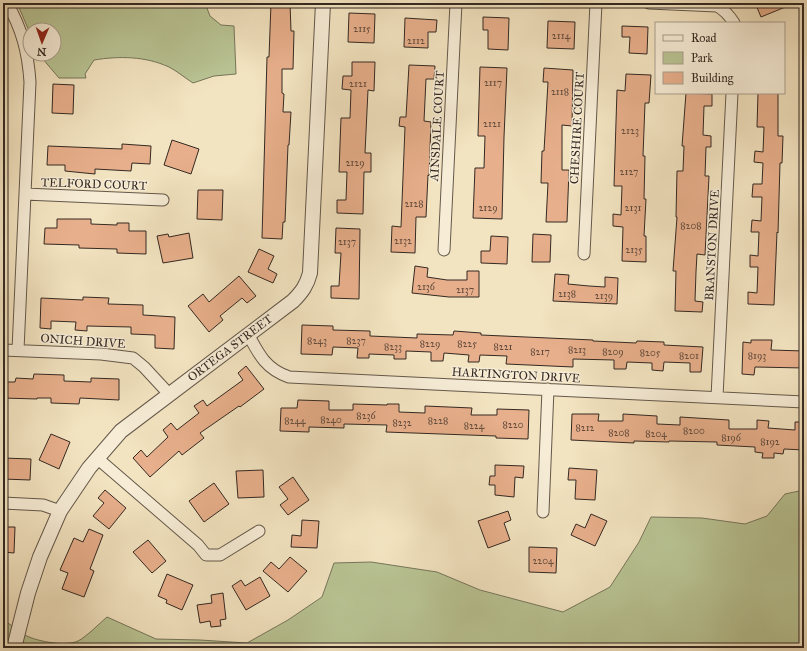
<svg xmlns="http://www.w3.org/2000/svg" width="807" height="651" viewBox="0 0 807 651" font-family="'IM FELL Great Primer',serif">
<style>
.green{fill:#b9c494;stroke:#76765b}
.building{fill:#e7af8b;stroke:#342922}
.lines{fill:none;stroke-linecap:round;stroke-linejoin:round}
.minor-casing{stroke:#64584a;stroke-width:13}
.tertiary-casing{stroke:#64584a;stroke-width:16}
.minor{stroke:#f7edd7;stroke-width:11}
.tertiary{stroke:#f7edd7;stroke-width:14}
.labels{text-anchor:middle;stroke-width:3;stroke-linejoin:round;paint-order:stroke}
.number-label{font-size:10px;fill:#614a3c}
.street-label{font-size:12px;fill:#342922;stroke:#f7edd7}
</style>
<rect width="100%" height="100%" fill="#f3e4c1"/>
<filter id="stains"><feTurbulence type="fractalNoise" baseFrequency=".005" numOctaves="4"/><feColorMatrix values="0 0 0 0 .2 0 0 0 0 .09 0 0 0 0 .02 0 0 0 .5 -.17"/></filter>
<radialGradient id="worn" r=".72"><stop offset=".6" stop-color="#630" stop-opacity="0"/><stop offset="1" stop-color="#630" stop-opacity=".3"/></radialGradient>
<path class="green" d="M17 3H205L210 16 221 25 234 26 236 74 214 76 193 83C185 78 177 71 169 67 145 56 119 56 94 60L85 74 86 78H59L42 58 40 54H54V30H30V33Z
M804 490V648H20L23 634C34 641 65 647 78 641 86 637 100 623 107 617L156 639 200 640 247 643 288 620 322 597 334 563 371 562 437 572 480 590 563 612 610 587 639 542 651 517 702 518 745 524 767 516 785 494Z
M3 620 14 627 9 648H3Z"/>
<path class="building" d="M271 3H290L291 31H294L293 69H282V93L284 94 283 112H291L289 145H288L285 222H283L282 239 262 238 267 57H269Z
M762 3H795L761 17 756 5Z
M349 13 375 14 374 43 348 42Z
M483 17 509 18 508 50 488 49V30H483Z
M405 18 437 20 436 32H428V48L404 47Z
M548 21 575 22 574 49 547 48Z
M622 26 648 27 647 54 629 53 630 37H622Z
M352 62H375L374 91 368 90 365 153H371V172H364L363 214 337 213V200H346L347 172H339L341 118H350L351 90 342 89 343 76H352Z
M409 65 435 66 434 79H426L424 121 431 122 429 176 428 175 426 217H416L415 253 391 252 392 226 401 227 405 127 399 126 400 117H406Z
M480 67 507 68 504 137 502 219 473 218 475 168H484L485 136H478Z
M544 68 573 70 572 126 562 125V170H569L567 222H546L548 183H541L542 151H544L548 82H543Z
M626 74 651 75 649 103H645L643 156H645L644 199H646L644 236H646V262L622 261 623 227 613 226V214L621 215 622 186H614L617 90 625 91Z
M53 84 74 85 73 114 52 113Z
M686 93 712 94V106H704L703 135 711 136V147H706L705 176H709L705 255 697 254 696 272 695 301 703 302 702 312 675 311 676 271H673L677 217H676L677 171H683L684 146H682Z
M758 93H778V136H783L782 163H780L778 233 777 232 774 305 748 304V292L757 293 758 267H750V255L758 256 759 232H751L752 220 761 221 762 197H752L753 184H762L763 163 754 162 755 151 763 152 764 127H757Z
M172 140 199 149 191 174 164 165Z
M122 144 151 146 150 164 132 163 131 171 95 169V174L65 171V165H47L48 146 122 149Z
M198 190H223L222 220 197 219Z
M57 219H91V224L117 225V223H129V231H146V254L117 253V249L79 248V245L44 244 45 228H57Z
M336 228 360 229 359 299 331 298V286H339L341 253H335Z
M189 233 193 258 163 263 157 236 168 234 169 237Z
M533 234 551 235 550 262H532Z
M491 236 508 237 507 264 481 263V251H490Z
M259 249 274 256 268 269 277 274 273 283 248 272Z
M415 266 428 268 427 277 447 280H467V271H479V297H449L412 293Z
M555 274 569 275 568 284 589 286 605 287V277L618 278 617 304 553 301Z
M239 276 256 296 247 303 242 298 220 316 223 320 209 332 188 306 203 294 209 302Z
M83 297 109 298 108 304 143 305V315L175 317 174 349 155 348V335L131 334V327L87 326V331L75 330 76 322 51 321V329L40 328 41 298 83 300Z
M302 325 333 326V330L370 331V336L417 338V334L453 335 454 331 481 333V335L593 340V341L636 343 637 341 664 342V345L703 347 701 372H690V363L664 362 663 371 652 370V363L627 362 626 369H614V360L573 359V367L506 364 507 356 480 355 479 362H468L469 355 444 353 443 361H431V352L406 351V359H394V355L369 354V358H357L358 348 333 347 332 355 301 354Z
M751 340H772L771 350 804 351V368L755 367 754 375 742 374 743 342 751 343Z
M246 366 264 389 240 407 239 406 200 433 204 438 182 455 179 451 150 477 133 458 141 450 147 457 168 437 163 430 171 423 177 430 199 413 194 406 203 400 207 406 243 380 238 373Z
M34 374 64 375V381L91 382V378L119 379V400L80 398 79 404 51 403V398H37V399L3 398V382H15L16 378 33 379Z
M298 400 329 401V410H353V404L387 405V404H399V412L425 413V406L472 408 471 415H497V409L529 410 528 439 496 438V436L386 432 387 425 344 424V428L309 427V432L280 431 281 408H297Z
M572 414H599L598 421H623V414L657 416V424L680 425V417L729 420V429H757V420L769 421 768 428 795 430V422H804V450L784 449 783 454 774 453V458H762L763 453 755 452V447L717 445V442L669 441V442L634 441V443L571 440Z
M51 434 70 442 59 469 39 460Z
M3 458 31 459 30 480 3 479Z
M495 465 524 466 523 478 515 477 514 497 495 495V485H489L490 476H495Z
M569 468 597 470 595 500 575 499 576 480H568Z
M263 470 264 497 238 498 236 471Z
M293 477 309 500 288 515 280 505 288 499 279 487Z
M214 483 229 504 204 522 189 501Z
M105 490 126 508 109 529 93 516 104 503 98 498Z
M508 511 511 520 504 523 510 540 488 548 478 521Z
M591 514 607 521 595 546 571 535 576 524 585 528Z
M302 520 319 521 317 548 291 547 292 535 301 536Z
M3 527H15L14 553 3 552Z
M89 529 103 535 90 569 94 571 84 597 62 589 68 573 60 570 74 538 83 542Z
M148 540 166 561 152 573 133 552Z
M529 547 557 548 556 573 529 572Z
M290 557 307 571 288 592 263 571 271 562 279 569Z
M167 574 193 585 182 610 166 603 167 600 158 596Z
M260 577 270 596 246 610 232 586 241 580 245 586Z
M223 593 226 619 220 620 221 626 211 627 210 621 200 623 197 605 212 603 211 595Z"/>
<g class="lines">
<g class="minor-casing">
<path id="minor" d="M7 3C22 29 28 52 30 82L18 350
M649 3 717 6C725 10 729 15 734 23
M25 194 163 200
M444 250 456 3
M584 254 596 3
M248 334C259 355 266 369 289 377L804 402
M3 350 101 354 133 358 144 367 169 394
M717 397 732 93
M97 458 198 545 206 555H220L259 531
M3 503 43 505 60 511
M543 512 548 389"/>
</g>
<g class="tertiary-casing">
<path id="tertiary" d="M14 648 28 593 40 557 60 511 89 468 121 431 293 301C302 292 307 285 310 273L323 3"/>
</g>
<use href="#minor" class="minor"/>
<use href="#tertiary" class="tertiary"/>
</g>
<g class="labels">
<g class="number-label">
<text x="362" y="32">2115</text>
<text x="561" y="39">2114</text>
<text x="416" y="44">2112</text>
<text x="493" y="86">2117</text>
<text x="358" y="87">2121</text>
<text x="560" y="95">2118</text>
<text x="492" y="127">2121</text>
<text x="630" y="134">2123</text>
<text x="355" y="166">2129</text>
<text x="629" y="175">2127</text>
<text x="414" y="207">2128</text>
<text x="488" y="211">2129</text>
<text x="633" y="211">2131</text>
<text x="691" y="229">8208</text>
<text x="403" y="244">2132</text>
<text x="347" y="245">2137</text>
<text x="634" y="253">2135</text>
<text x="426" y="290">2136</text>
<text x="465" y="293">2137</text>
<text x="567" y="297">2138</text>
<text x="604" y="299">2139</text>
<text x="317" y="344">8243</text>
<text x="356" y="344">8237</text>
<text x="430" y="347">8229</text>
<text x="467" y="347">8225</text>
<text x="393" y="350">8233</text>
<text x="503" y="350">8221</text>
<text x="577" y="353">8213</text>
<text x="540" y="355">8217</text>
<text x="613" y="355">8209</text>
<text x="650" y="356">8205</text>
<text x="689" y="359">8201</text>
<text x="757" y="359">8193</text>
<text x="366" y="419">8236</text>
<text x="331" y="423">8240</text>
<text x="295" y="424">8244</text>
<text x="438" y="424">8228</text>
<text x="402" y="426">8232</text>
<text x="513" y="428">8220</text>
<text x="474" y="429">8224</text>
<text x="585" y="431">8212</text>
<text x="694" y="434">8200</text>
<text x="619" y="436">8208</text>
<text x="656" y="437">8204</text>
<text x="731" y="441">8196</text>
<text x="770" y="445">8192</text>
<text x="543" y="564">2204</text>
</g>
<g class="street-label">
<text transform="translate(437 126) rotate(-87)" y="4">AINSDALE COURT</text>
<text transform="translate(577 128) rotate(-87)" y="4">CHESHIRE COURT</text>
<text transform="translate(94 184) rotate(2)" y="4">TELFORD COURT</text>
<text transform="translate(712 245) rotate(-87)" y="4">BRANSTON DRIVE</text>
<text transform="translate(83 341) rotate(4)" y="4">ONICH DRIVE</text>
<text transform="translate(230 348) rotate(-37)" y="4">ORTEGA STREET</text>
<text transform="translate(516 375) rotate(3)" y="4">HARTINGTON DRIVE</text>
</g>
</g>
<rect width="807" height="651" fill="none" stroke="#f3e4c1" stroke-width="16"/>
<rect x="4" y="4" width="799" height="643" fill="none" stroke="#342922" stroke-width="2"/>
<rect x="8" y="8" width="791" height="635" fill="none" stroke="#342922"/>
<rect x="655" y="22" width="130" height="72" fill="#f7edd7" stroke="#a99f8f"/>
<rect x="663" y="35" width="20" height="6" fill="#f7edd7" stroke="#a99f8f"/>
<text x="691" y="42" font-size="12" fill="#342922">Road</text>
<rect x="663" y="52" width="20" height="12" fill="#b9c494" stroke="#a99f8f"/>
<text x="691" y="62" font-size="12" fill="#342922">Park</text>
<rect x="663" y="72" width="20" height="12" fill="#e7af8b" stroke="#a99f8f"/>
<text x="691" y="82" font-size="12" fill="#342922">Building</text>
<g transform="translate(42 42) rotate(182)"><circle r="19" fill="#f7edd7" stroke="#a99f8f"/>
<path d="M0-3L7 15L0 10L-7 15Z" fill="#8f2418"/>
<text y="-6" font-size="11" font-weight="bold" text-anchor="middle" fill="#342922">N</text>
</g>
<rect width="100%" height="100%" filter="url(#stains)"/>
<rect width="100%" height="100%" fill="url(#worn)"/>
</svg>
